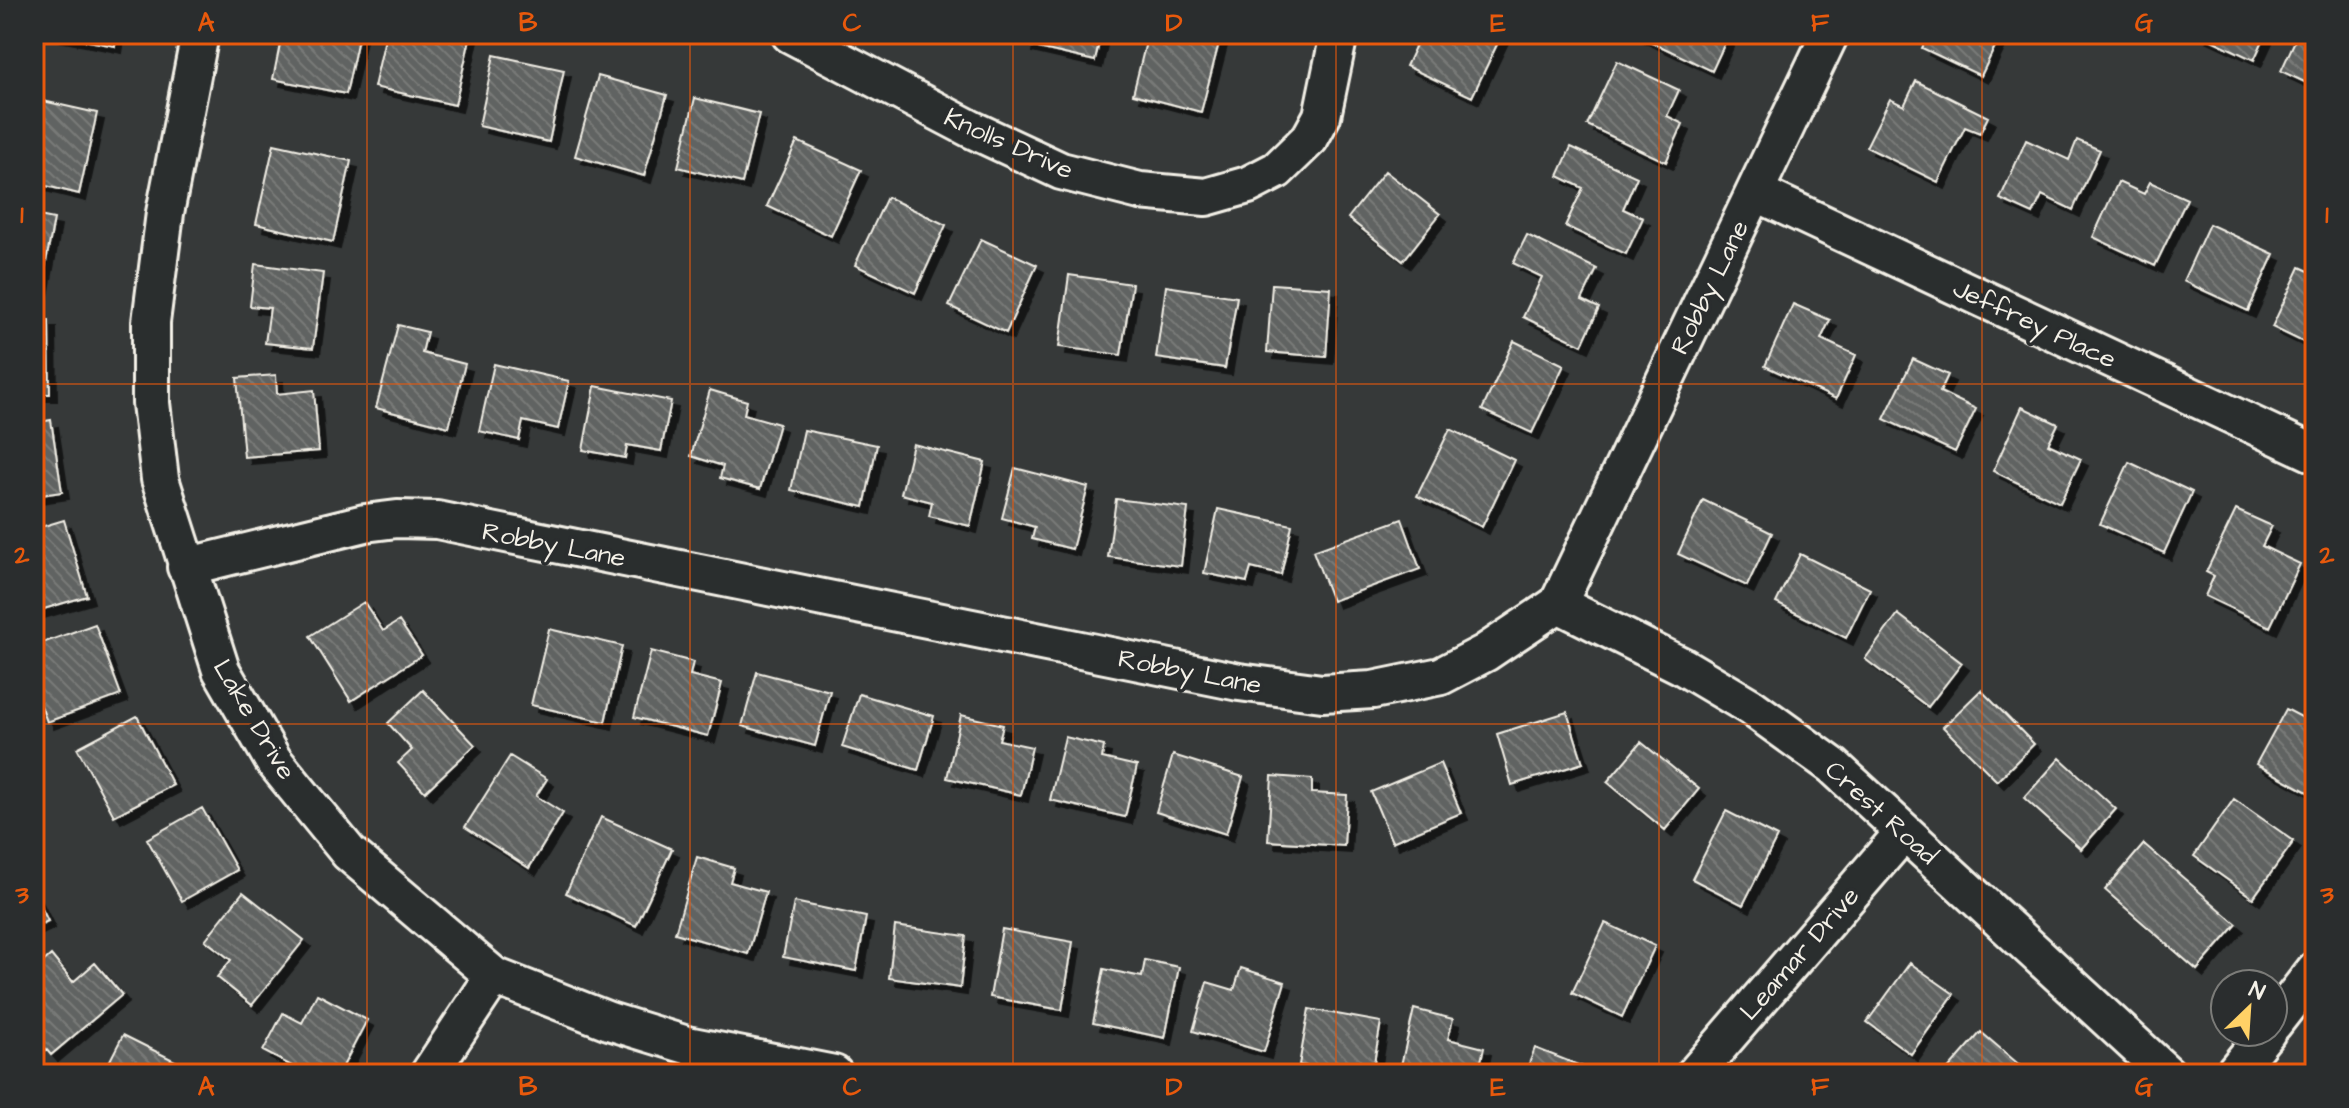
<svg xmlns="http://www.w3.org/2000/svg" width="2349" height="1108" viewBox="0 0 2349 1108" font-family="'Architects Daughter',sans-serif">
<style>
.building{fill:url(#building-back-hatch);stroke:#f4f1e8;stroke-width:2;filter:url(#shadow)}
.lines{fill:none;stroke-linecap:round;stroke-linejoin:round}
.minor-casing{stroke:#f4f1e8;stroke-width:42}
.minor{stroke:#2a2d2e;stroke-width:36}
.grid{fill:none;stroke:#e8590c;stroke-width:2;stroke-opacity:0.55}
.labels{text-anchor:middle;stroke-width:7;stroke-linejoin:round;paint-order:stroke}
.street-label{font-size:26px;fill:#f4f1e8;stroke:#2a2d2e}
.neatline{fill:none;stroke:#e8590c;stroke-width:3}
.grid-label{font-size:26px;text-anchor:middle;font-weight:bold;fill:#e8590c}
</style>
<defs>
<pattern id="building-back-hatch" width="6" height="6" patternUnits="userSpaceOnUse" patternTransform="scale(2)"><rect width="6" height="6" fill="#616362"/><path d="M-1 5l2 2M0 0l6 6M5-1l2 2" fill="none" stroke="#787a78"/></pattern>
<filter id="shadow"><feDropShadow dx="7" dy="7" stdDeviation="0" flood-color="#0009"/></filter>
</defs>
<rect width="100%" height="100%" fill="#363939"/>
<filter id="ink" filterUnits="userSpaceOnUse"><feTurbulence type="fractalNoise" baseFrequency=".0125" numOctaves="2"/><feDisplacementMap in="SourceGraphic" scale="16" xChannelSelector="R" yChannelSelector="G"/><feConvolveMatrix kernelMatrix="1 2 1 2 8 2 1 2 1" color-interpolation-filters="sRGB"/></filter>
<g filter="url(#ink)">
<path class="building" d="M52 34H117L115 46Z
M282 34H359L346 94 273 79Z
M386 34H471L455 105 374 87Z
M1027 34H1101L1095 61 1025 45Z
M1148 34H1201L1220 39 1201 112 1133 94Z
M1421 34H1495L1501 36 1472 97 1406 66Z
M1635 34H1729L1712 71Z
M1929 34H2001L1981 76 1922 48Z
M2199 34H2266L2254 60Z
M2298 34H2315V87L2281 71Z
M494 55 564 70 549 142 479 126Z
M1617 61 1679 90 1667 116 1683 124 1666 162 1587 125Z
M598 76 667 95 644 176 575 156Z
M1916 81 1988 117 1980 133 1965 127 1938 182 1866 147 1890 99 1904 106Z
M695 98 759 114 742 183 678 167Z
M34 99 97 113 79 194 34 183Z
M2026 140 2069 160 2077 140 2100 150 2073 210 2042 195 2033 214 2000 199Z
M797 141 861 170 831 236 767 206Z
M274 144 351 161 333 242 256 224Z
M1571 147 1637 177 1623 209 1643 218 1626 254 1565 226 1583 188 1558 176Z
M1385 171 1440 214 1403 261 1348 218Z
M2118 182 2144 194 2150 182 2187 199 2155 266 2093 237Z
M887 197 946 225 915 293 855 265Z
M34 215 54 219 40 294 34 293Z
M2209 224 2274 254 2248 311 2183 281Z
M1527 235 1597 269 1582 300 1599 308 1582 345 1523 317 1542 277 1513 263Z
M981 239 1037 265 1006 333 949 306Z
M255 264 323 273 313 348 265 343 270 308 250 306Z
M2300 267 2315 274V328L2307 344 2272 327Z
M1069 275 1132 284 1121 355 1059 347Z
M1272 284 1331 288 1326 357 1267 352Z
M1166 286 1237 297 1225 368 1156 358Z
M1793 304 1830 320 1821 339 1856 355 1836 399 1765 366Z
M34 320H49L50 394H34Z
M398 325 427 332 422 353 465 364 449 427 376 408Z
M1514 341 1564 365 1532 433 1482 410Z
M1913 359 1948 375 1940 392 1976 409 1955 452 1884 419Z
M494 364 569 381 558 429 523 421 519 440 479 431Z
M276 375 277 394 314 390 319 451 244 457 237 378Z
M595 386 671 401 661 451 627 445 625 458 583 450Z
M710 390 747 401 744 414 779 424 760 489 720 478 723 466 691 456Z
M2022 407 2058 424 2048 444 2081 459 2060 503 1993 471Z
M51 420 62 492 34 496V423Z
M1450 429 1514 460 1482 527 1417 496Z
M804 430 877 445 864 507 791 490Z
M913 444 985 462 970 526 929 516 932 502 901 494Z
M2129 462 2192 492 2164 553 2100 524Z
M1015 468 1088 487 1072 549 1032 539 1035 527 1002 518Z
M1116 499 1188 508 1181 566 1108 557Z
M1703 500 1772 533 1747 586 1678 554Z
M1218 509 1292 525 1281 575 1251 568 1247 582 1204 573Z
M2236 510 2272 526 2262 546 2300 564 2270 627 2205 596 2214 576 2206 572Z
M1402 519 1420 569 1332 601 1313 551Z
M64 520 87 596 34 612V529Z
M1800 554 1870 589 1846 638 1776 603Z
M364 602 383 631 399 621 422 655 351 701 310 636Z
M1898 614 1962 663 1928 707 1865 659Z
M95 624 121 695 47 722 34 686V646Z
M549 629 622 646 605 722 531 705Z
M651 651 693 662 690 675 722 683 708 736 634 717Z
M757 672 830 691 815 746 742 726Z
M423 690 475 745 425 792 398 763 412 750 388 723Z
M1981 690 2034 744 1997 781 1943 727Z
M859 694 934 716 918 770 842 747Z
M2286 709 2315 724V796L2256 764Z
M1567 712 1583 763 1512 785 1497 734Z
M961 715 1003 725 999 740 1032 747 1021 795 947 778Z
M137 716 173 785 114 816 77 748Z
M1065 737 1104 746 1102 758 1137 766 1125 817 1050 800Z
M1641 742 1699 789 1665 830 1607 782Z
M1173 755 1243 777 1226 834 1156 812Z
M510 756 547 779 536 796 563 813 529 868 465 827Z
M2060 758 2116 809 2081 849 2024 798Z
M1440 763 1461 813 1392 842 1371 792Z
M1272 776 1312 779V793L1347 795 1344 846 1268 841Z
M2234 799 2294 841 2253 898 2194 856Z
M202 808 237 870 182 901 147 839Z
M1726 811 1777 837 1743 905 1692 879Z
M601 817 672 849 636 926 566 893Z
M2144 844 2237 924 2197 970 2105 890Z
M697 857 734 868 730 882 766 892 748 954 675 933Z
M243 892 304 940 252 1005 217 977 231 960 205 940Z
M34 893 48 921 34 928Z
M794 902 866 917 856 971 783 957Z
M1605 923 1655 946 1622 1017 1572 993Z
M895 926 966 936 960 988 889 978Z
M1002 929 1073 942 1062 1010 990 997Z
M51 955 73 982 95 963 122 995 51 1055 34 1035V970Z
M1145 960 1179 967 1165 1038 1093 1023 1104 969 1142 977Z
M1910 963 1954 994 1911 1054 1867 1022Z
M1241 968 1285 982 1264 1052 1193 1031 1207 982 1234 990Z
M317 994 367 1020 339 1074H307L263 1051 283 1013 302 1023Z
M1309 1009 1381 1022 1372 1074H1352L1299 1065Z
M1414 1009 1453 1019 1448 1039 1484 1048 1478 1074H1399Z
M1981 1032 2030 1074H1944Z
M123 1035 193 1070 191 1074H103Z
M1535 1048 1586 1068 1584 1074H1525Z"/>
<g class="lines">
<g class="minor-casing">
<path id="minor" d="M200 34 165 213 151 322V403L160 479 221 670 273 760 349 853 494 976 609 1021 687 1045 834 1074
M790 34 971 129 1061 171 1140 191 1206 197 1248 185 1277 170 1310 138 1322 116 1339 34
M1755 192 2315 454
M186 567 365 523 397 519 437 520 1239 682 1322 693 1373 690 1441 676 1485 653 1558 604 1830 34
M1558 604 1682 666 1751 707 1833 766 2167 1074
M2273 1024 2315 970
M429 1074 494 976
M1695 1074 1904 832
M2233 1074 2267 1032"/>
</g>
<use href="#minor" class="minor"/>
</g>
</g>
<path class="grid" d="M367 34V1074M690 34V1074M1013 34V1074M1336 34V1074M1659 34V1074M1982 34V1074M34 384H2315M34 724H2315"/>
<g class="labels">
<g class="street-label">
<text transform="translate(1009 143) rotate(24)" y="9">Knolls Drive</text>
<text transform="translate(1709 287) rotate(-64)" y="9">Robby Lane</text>
<text transform="translate(2035 323) rotate(25)" y="9">Jeffrey Place</text>
<text transform="translate(554 544) rotate(11)" y="9">Robby Lane</text>
<text transform="translate(1190 671) rotate(11)" y="9">Robby Lane</text>
<text transform="translate(255 719) rotate(59)" y="9">Lake Drive</text>
<text transform="translate(1882 812) rotate(42)" y="9">Crest Road</text>
<text transform="translate(1799 953) rotate(-49)" y="9">Leamar Drive</text>
</g>
</g>
<rect width="2349" height="1108" fill="none" stroke="#2a2d2e" stroke-width="88"/>
<g transform="translate(2249 1008) rotate(25)"><circle r="38" fill="#2a2d2e" stroke="#7b7b78" stroke-width="2"/>
<path d="M0-6L14 30L0 20L-14 30Z" fill="#ffd166"/>
<text y="-12" font-size="22" font-weight="bold" text-anchor="middle" fill="#f4f1e8">N</text>
</g>
<rect x="44" y="44" width="2261" height="1020" class="neatline"/>
<g class="grid-label">
<text x="206" y="31">A</text>
<text x="528" y="31">B</text>
<text x="852" y="31">C</text>
<text x="1174" y="31">D</text>
<text x="1498" y="31">E</text>
<text x="1820" y="31">F</text>
<text x="2144" y="31">G</text>
<text x="22" y="223">1</text>
<text x="2327" y="223">1</text>
<text x="22" y="563">2</text>
<text x="2327" y="563">2</text>
<text x="22" y="903">3</text>
<text x="2327" y="903">3</text>
<text x="206" y="1095">A</text>
<text x="528" y="1095">B</text>
<text x="852" y="1095">C</text>
<text x="1174" y="1095">D</text>
<text x="1498" y="1095">E</text>
<text x="1820" y="1095">F</text>
<text x="2144" y="1095">G</text>
</g>
</svg>
